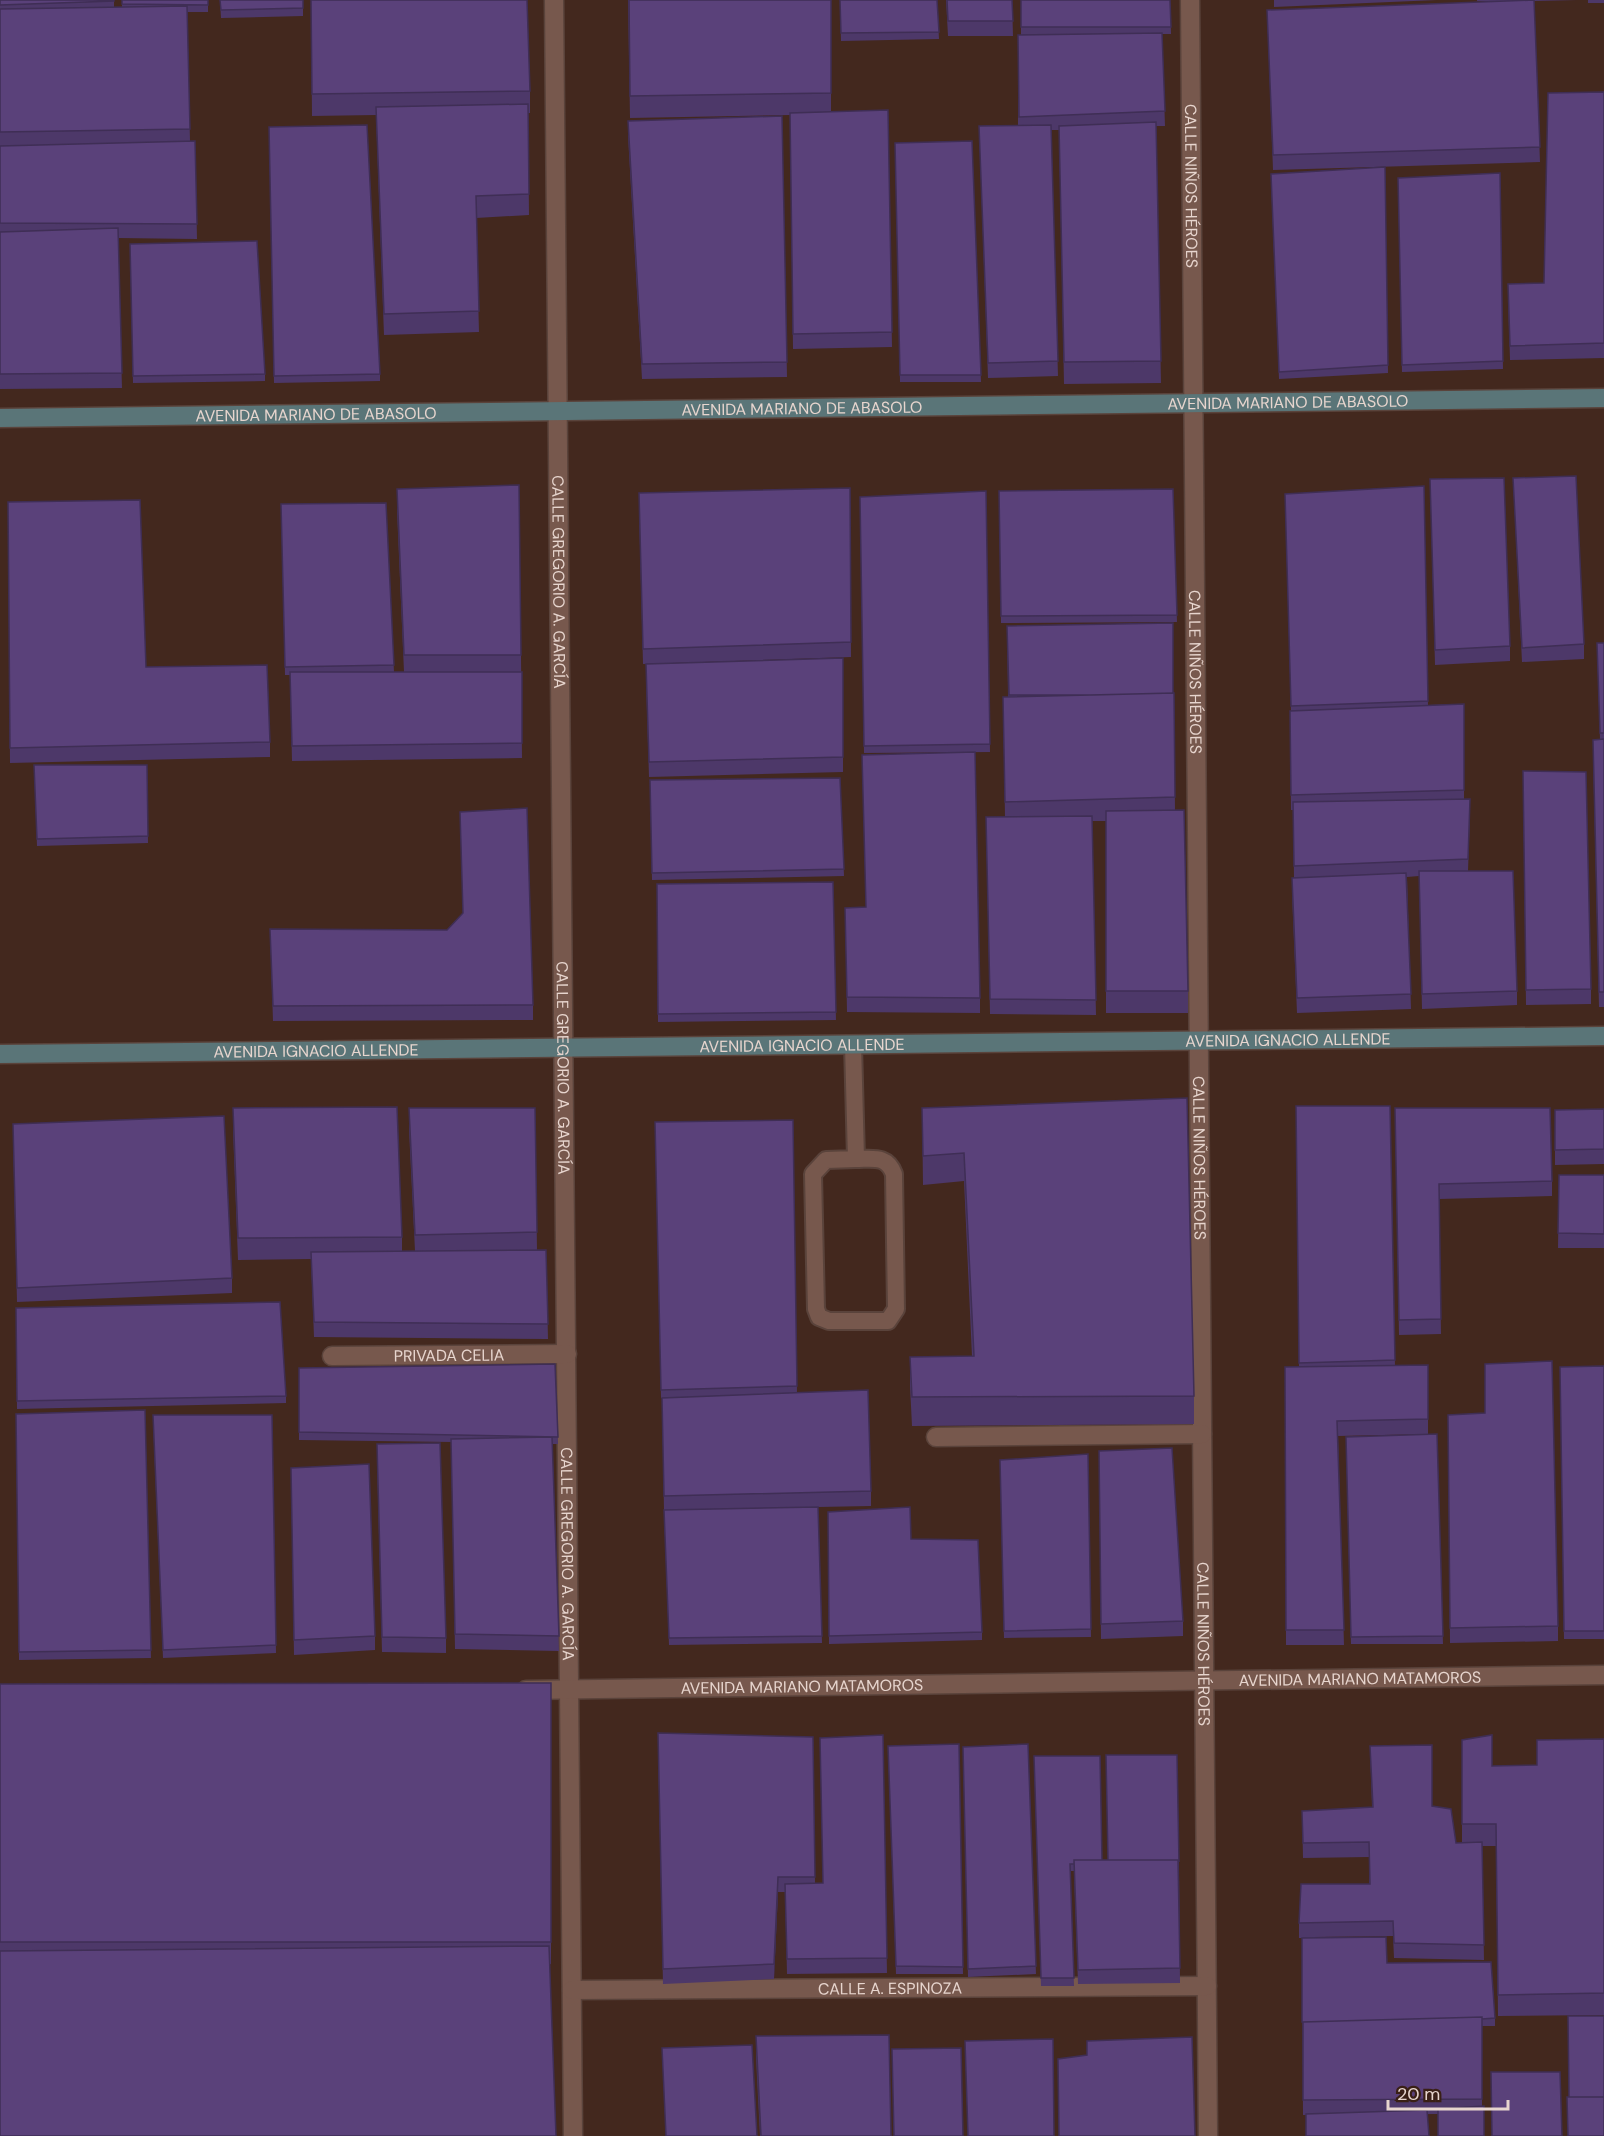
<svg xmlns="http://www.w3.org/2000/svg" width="1604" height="2136" viewBox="0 0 1604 2136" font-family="'DM Sans',sans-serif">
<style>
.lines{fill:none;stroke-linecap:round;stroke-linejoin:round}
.lane-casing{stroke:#5a433b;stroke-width:20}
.street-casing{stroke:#5a433b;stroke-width:21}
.secondary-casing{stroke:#5a433b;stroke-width:21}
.lane{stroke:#77584d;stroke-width:16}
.street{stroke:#77584d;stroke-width:18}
.secondary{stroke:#5a7578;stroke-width:18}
.wall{fill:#4d3869}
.shaded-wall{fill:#3f2e55}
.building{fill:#5a417a;stroke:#3f2e55;stroke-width:1.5}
.labels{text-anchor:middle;stroke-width:4.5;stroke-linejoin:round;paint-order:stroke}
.street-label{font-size:16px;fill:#e7d5ce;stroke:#391f15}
</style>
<rect width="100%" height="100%" fill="#43281e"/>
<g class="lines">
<g class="lane-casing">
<path id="lane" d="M853 1044 856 1159
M856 1159C873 1159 887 1155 894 1174L896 1309 888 1321H829L819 1317 816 1309 813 1174 826 1160Z"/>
</g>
<g class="street-casing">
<g id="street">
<path id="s1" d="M554 0 573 2136"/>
<path id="s2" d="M1190 0 1208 2136"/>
<path id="s3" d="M332 1356 567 1354"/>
<path d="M936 1437 1202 1434"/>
<path id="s4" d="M526 1690 1604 1675"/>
<path id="s5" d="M572 1990 1207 1986"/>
</g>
</g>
<g class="secondary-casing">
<g id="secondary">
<path id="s6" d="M0 418 1604 398"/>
<path id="s7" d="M0 1054 1604 1036"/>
</g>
</g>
<use href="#lane" class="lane"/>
<use href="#street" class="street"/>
<use href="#secondary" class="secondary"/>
</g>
<path class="wall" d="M0 0H114V7H122V0H208V12H187L190 141H195L197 239 118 238 122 388 0 389Z
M220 0H303V16L221 18Z
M311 0 530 91V113H528L529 215 476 218 479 332 384 335 376 115 312 116Z
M628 0H831V112L888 110 892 347 793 349 790 115 630 118Z
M840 0H937L939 39 841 41Z
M946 0H1012L1013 36H948Z
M1021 0H1170L1171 34H1162L1165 126H1156L1161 383 1064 384 1059 130H1051L1058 376 988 378 979 126 1018 125V35H1021Z
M1274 0H1437L1274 7Z
M1477 0H1577L1534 1 1540 162 1273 170 1267 10 1511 1H1477Z
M1588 0H1604V3H1588Z
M1604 92V358L1510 360 1508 298 1544 283Z
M782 116 787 377 642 379 628 136V121Z
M269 127 380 374V381L274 383Z
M972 141 981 382H900L895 143Z
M1385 167 1388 373 1279 379 1271 181Z
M1500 173 1503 369 1402 372 1398 178Z
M130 244 265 374V381L133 383Z
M1513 478 1584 644V659L1522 662Z
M1430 479 1510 646V661L1435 665Z
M1424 486 1428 705 1464 704V799L1470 814 1468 871 1517 991V1005L1422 1009 1419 876 1407 877 1411 1009 1297 1013 1292 893V878H1294L1293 810H1291L1290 711H1291L1285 494Z
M850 488 851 657 643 664 639 508Z
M397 489 521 655 522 758 292 761 290 675H285L281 504 386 503 394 672H404L397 511Z
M1173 489 1177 622 1001 623 999 491Z
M986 491 990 752 864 753 860 497Z
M8 502 146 667 270 742V757L10 763Z
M1007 626 1174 693 1175 810 1188 991V1013H1106V821H1092L1096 1015 990 1014 986 817H1005L1003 697H1008Z
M1597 643H1604V1007H1599L1593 755 1600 740Z
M843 658V772L649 777 646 679Z
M34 765H147L148 843 37 846Z
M1523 771 1591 989V1004L1526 1005Z
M840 778 844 876 652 880 650 780Z
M833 882 836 1020 658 1022 657 884Z
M845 908 980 998V1013L847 1012Z
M270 929 533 1005V1020L273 1021Z
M1296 1106H1390L1395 1366 1428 1365V1434L1338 1436 1344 1645H1286L1285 1367H1299Z
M233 1108 402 1237V1251H415L409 1130V1108H535L537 1250H546L548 1339 314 1337 311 1259 238 1260 233 1130Z
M922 1108 1194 1396V1424L912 1426 910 1386V1357L972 1356 964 1181 923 1185Z
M1395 1108 1552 1181V1196L1439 1199 1441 1334 1399 1335Z
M1604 1109V1164L1555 1165V1110Z
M793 1120 797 1393 871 1491V1506L818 1507 822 1643 669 1645 664 1511 662 1398 717 1396 661 1398 655 1122Z
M13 1138 232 1278V1293L17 1302Z
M1559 1175H1604V1248H1558Z
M16 1308 286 1396V1403L17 1409Z
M555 1364 558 1444H552L559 1651 455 1649 451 1442 299 1440V1368Z
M1604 1366V1639H1564L1560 1367Z
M145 1410 151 1658 19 1660 16 1414Z
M272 1415 276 1653 163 1658 153 1422Z
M1448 1415 1558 1626V1641L1450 1643Z
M1437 1434 1443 1644H1351L1346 1437Z
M1099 1451 1183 1621V1636L1101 1639Z
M1088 1454 1091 1637 1004 1638 1000 1460Z
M377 1459 446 1638V1653L382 1652Z
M291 1468 375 1636V1650L294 1655Z
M828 1512 911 1539 982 1632V1640L829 1644Z
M551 1683V1964L0 2136V1684Z
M883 1735 887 1973 787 1974 785 1892H778L774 1979 663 1984 658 1748 813 1737 815 1883H823Z
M1604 1739V2015L1498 2016 1496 1846H1482L1484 1960 1394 1958 1393 1936 1315 1937 1387 1963 1495 2018V2026H1482V2106L1438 2114 1303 2115 1302 1938H1299V1923L1369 1884V1857L1303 1858 1302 1811 1372 1807 1370 1746 1432 1806 1456 1843H1462V1740L1492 1766 1537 1765Z
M959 1744 963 1974H896L888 1746Z
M1028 1744 1036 1974 968 1977 963 1747Z
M1034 1756 1102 1860 1179 1862 1180 1983 1078 1984 1074 1871H1070L1074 1986H1041Z
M756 2036 891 2136H760L756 2058Z
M662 2048 757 2136H666Z"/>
<path class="shaded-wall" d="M778 1877V1892L774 1979V1964Z"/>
<path class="building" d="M0 0H114V1L0 5Z
M122 0H208V5L122 4Z
M220 0H303V8L221 10Z
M311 0H527L530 91 312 94Z
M629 0H831V93L630 96Z
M840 0H937L939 32 841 33Z
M947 0H1012L1013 21H948Z
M1021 0H1170L1171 27H1021Z
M1534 0 1540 147 1273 155 1267 10Z
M187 6 190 129 0 132V9Z
M1162 33 1165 111 1019 117 1018 35Z
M1604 92V343L1510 346 1508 284 1544 283 1548 93Z
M528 104 529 194 476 196 479 311 384 314 376 107Z
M888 110 892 332 793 334 790 113Z
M782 116 787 362 642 364 628 121Z
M1156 122 1161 361 1064 362 1059 126Z
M367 125 380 374 274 376 269 127Z
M1051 125 1058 361 988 363 979 126Z
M195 141 197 224 0 223V146Z
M972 141 981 375H900L895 143Z
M1385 167 1388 365 1279 372 1271 174Z
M1500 173 1503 361 1402 365 1398 178Z
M118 228 122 373 0 374V232Z
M257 241 265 374 133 376 130 244Z
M1576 476 1584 644 1522 648 1513 478Z
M1504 478 1510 646 1435 650 1430 479Z
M519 485 521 655H404L397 489Z
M1424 486 1428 701 1291 706 1285 494Z
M850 488 851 642 643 649 639 493Z
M1173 489 1177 615 1001 616 999 491Z
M986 491 990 744 864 746 860 497Z
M140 500 146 667 267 665 270 742 10 748 8 502Z
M386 503 394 665 285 667 281 504Z
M1173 623V693L1092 695H1009L1007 626Z
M1597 643H1604V733H1600Z
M843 658V757L649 762 646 664Z
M290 672H522V743L292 746Z
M1174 693 1175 797 1005 802 1003 697Z
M1464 704V790L1291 795 1290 711Z
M1604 739V992H1599L1593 740Z
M975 752 980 998 847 997 845 908 866 907 862 755Z
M34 765H147L148 836 37 839Z
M1523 771 1586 772 1591 989 1526 990Z
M840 778 844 869 652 873 650 780Z
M1470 799 1468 859 1294 866 1293 802Z
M527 808 533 1005 273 1006 270 929 447 930 463 913 460 812Z
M1184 810 1188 991H1106V811Z
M1092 816 1096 1000 990 999 986 817Z
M1419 871H1513L1517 991 1422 994Z
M1406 873 1411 994 1297 998 1292 878Z
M833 882 836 1012 658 1014 657 884Z
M1187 1098 1194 1396 912 1397 910 1357 974 1356 964 1153 923 1156 922 1108Z
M1296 1106H1390L1395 1360 1299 1363Z
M397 1107 402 1237 238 1238 233 1108Z
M409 1108H535L537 1232 415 1235Z
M1395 1108H1550L1552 1181 1439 1184 1441 1319 1399 1320Z
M1604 1109V1149L1555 1150V1110Z
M224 1116 232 1278 17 1288 13 1124Z
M793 1120 797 1386 661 1390 655 1122Z
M1559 1175H1604V1234L1558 1233Z
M546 1250 548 1324 314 1322 311 1252Z
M280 1302 286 1396 17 1401 16 1308Z
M1552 1361 1558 1626 1450 1628 1448 1415 1485 1413V1364Z
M555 1364 558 1437 299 1432V1368Z
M1428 1365V1419L1337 1421 1344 1630H1286L1285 1367Z
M1604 1366V1631H1564L1560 1367Z
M868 1390 871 1491 664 1496 662 1398Z
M145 1410 151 1650 19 1652 16 1414Z
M153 1415H272L276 1645 163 1650Z
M1437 1434 1443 1636 1351 1637 1346 1437Z
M552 1437 559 1636 455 1634 451 1439Z
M440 1443 446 1638 382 1637 377 1444Z
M1172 1448 1183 1621 1101 1624 1099 1451Z
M1088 1454 1091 1629 1004 1631 1000 1460Z
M369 1464 375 1636 294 1640 291 1468Z
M818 1507 822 1636 669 1638 664 1510Z
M910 1507 911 1539 978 1540 982 1632 829 1636 828 1512Z
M551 1683V1942H0V1684Z
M658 1733 813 1737 815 1877H778L774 1964 663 1969Z
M883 1735 887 1958 787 1959 785 1884 823 1883 820 1738Z
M1492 1735V1766L1537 1765V1740L1604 1739V1993L1498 1995 1496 1824H1462V1740Z
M959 1744 963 1967 896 1966 888 1746Z
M1028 1744 1036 1966 968 1969 963 1747Z
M1432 1745V1806L1451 1809 1456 1843 1482 1842 1484 1945 1394 1943 1393 1921 1299 1923 1301 1884H1370L1369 1842 1303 1843 1302 1811 1373 1807 1370 1746Z
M1106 1755H1177L1179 1862 1178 1860H1108Z
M1034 1756H1100L1102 1860H1074V1864H1070L1074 1978H1041Z
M1074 1860H1178L1180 1968 1078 1970Z
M1386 1937 1387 1963 1491 1962 1495 2018 1482 2019V2017L1302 2022V1938Z
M549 1946 556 2136H0V1951Z
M1568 2016H1604V2097H1569Z
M1482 2017V2099L1303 2100V2022Z
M889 2035 891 2136H761L756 2036Z
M1192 2037 1195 2136H1059L1058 2059 1087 2055V2041Z
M1053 2039 1054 2136H968L965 2041Z
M752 2045 757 2136H666L662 2048Z
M961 2048 963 2136H894L892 2049Z
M1491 2072H1560L1562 2136H1492Z
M1567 2097H1604V2136H1568Z
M1484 2106V2136H1438V2109Z
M1427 2110 1429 2136H1306V2114Z"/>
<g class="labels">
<g class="street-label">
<text dy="6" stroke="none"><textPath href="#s2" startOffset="186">CALLE NIÑOS HÉROES</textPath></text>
<text dy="6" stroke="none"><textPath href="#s6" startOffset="1288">AVENIDA MARIANO DE ABASOLO</textPath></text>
<text dy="6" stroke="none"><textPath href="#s6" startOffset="802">AVENIDA MARIANO DE ABASOLO</textPath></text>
<text dy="6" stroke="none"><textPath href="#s6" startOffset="316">AVENIDA MARIANO DE ABASOLO</textPath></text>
<text dy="6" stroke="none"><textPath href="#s1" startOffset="582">CALLE GREGORIO A. GARCÍA</textPath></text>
<text dy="6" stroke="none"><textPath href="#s2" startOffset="672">CALLE NIÑOS HÉROES</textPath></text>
<text dy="6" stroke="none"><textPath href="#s7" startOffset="1288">AVENIDA IGNACIO ALLENDE</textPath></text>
<text dy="6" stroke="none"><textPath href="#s7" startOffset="802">AVENIDA IGNACIO ALLENDE</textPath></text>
<text dy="6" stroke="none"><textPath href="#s7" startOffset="316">AVENIDA IGNACIO ALLENDE</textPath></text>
<text dy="6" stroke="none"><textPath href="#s1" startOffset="1068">CALLE GREGORIO A. GARCÍA</textPath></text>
<text dy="6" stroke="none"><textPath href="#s2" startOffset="1158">CALLE NIÑOS HÉROES</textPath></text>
<text dy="6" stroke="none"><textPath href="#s3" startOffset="117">PRIVADA CELIA</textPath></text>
<text dy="6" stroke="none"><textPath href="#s1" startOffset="1554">CALLE GREGORIO A. GARCÍA</textPath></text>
<text dy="6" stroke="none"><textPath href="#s2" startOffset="1644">CALLE NIÑOS HÉROES</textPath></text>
<text dy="6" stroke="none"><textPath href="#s4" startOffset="834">AVENIDA MARIANO MATAMOROS</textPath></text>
<text dy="6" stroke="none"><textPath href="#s4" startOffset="276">AVENIDA MARIANO MATAMOROS</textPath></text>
<text dy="6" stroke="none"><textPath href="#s5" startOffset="318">CALLE A. ESPINOZA</textPath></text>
</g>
</g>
<path d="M1388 2100v9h120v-9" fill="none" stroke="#e7d5ce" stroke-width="3"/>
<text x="1397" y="2100" font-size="18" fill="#e7d5ce" stroke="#391f15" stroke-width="4.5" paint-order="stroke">20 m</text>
</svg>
